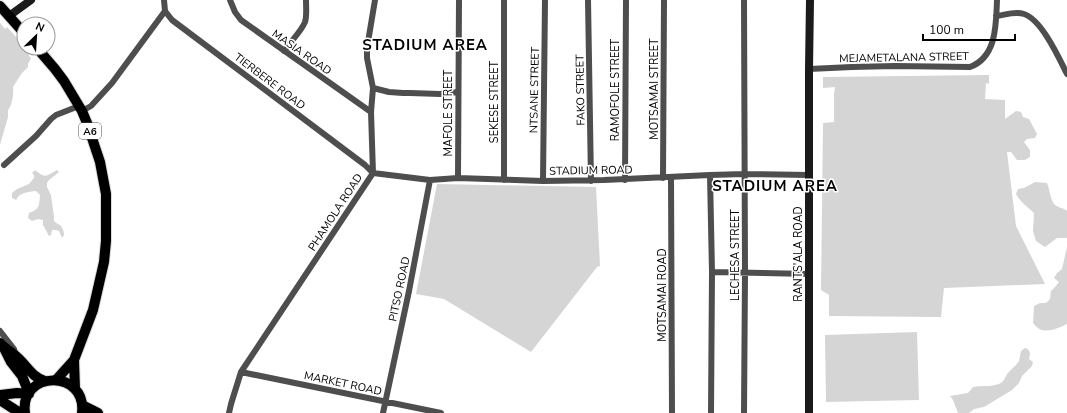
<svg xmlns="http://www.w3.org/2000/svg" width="1067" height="413" viewBox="0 0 1067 413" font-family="'Nunito Sans',sans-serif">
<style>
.green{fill:#d5d5d5}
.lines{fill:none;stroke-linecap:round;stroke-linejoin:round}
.primary-casing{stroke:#dbdbdb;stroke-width:12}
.street{stroke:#4e4e4e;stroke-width:6}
.secondary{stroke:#1b1b1b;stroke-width:8}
.primary{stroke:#000;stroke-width:10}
.labels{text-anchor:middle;stroke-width:3;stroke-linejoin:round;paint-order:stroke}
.shield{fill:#fff;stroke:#4c4c4c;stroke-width:1}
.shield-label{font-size:10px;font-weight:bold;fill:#000}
.street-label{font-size:11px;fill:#000;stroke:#fff}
.district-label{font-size:15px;font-weight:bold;letter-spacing:1px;fill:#000;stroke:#fff}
</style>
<rect width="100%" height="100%" fill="#fff"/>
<path class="green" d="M0 21V23L5 29 7 27C10 30 20 41 23 45 25 49 25 51 29 53V56L31 58 28 64V67L22 73 13 87C14 93 12 106 8 110V117L0 145Z
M989 75V84L986 83 985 99 1005 100V119L1016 111 1021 112 1023 117 1029 119 1037 134 1035 138 1027 139 1024 142 1030 150V157L1025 160H1017L1011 152H1007L1016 226 1045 284 944 288 941 317 829 316V295L821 290 823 123 834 122V94L835 87 823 88V77Z
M35 170C46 179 46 176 57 170L59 172 49 180 47 183V187L51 195 54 217C53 224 57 222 61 226 63 229 64 232 64 235L62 238 59 231 56 230H52L51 235 49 236 43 225V220L38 219 32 221 28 218 29 213C40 209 39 206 40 195L36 191C28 192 20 192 16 200L12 198V193L17 189 29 184 34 178V175L32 173Z
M1035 182 1047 183C1050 190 1050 200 1055 205 1059 208 1064 208 1067 211V238H1057L1045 247 1036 241 1033 231 1034 213C1028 207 1020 202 1016 194L1018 189 1024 188Z
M437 184 596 187 600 266 597 267 531 352 444 299 416 294Z
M1067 247V324C1059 328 1046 334 1038 328 1036 327 1035 325 1033 323L1034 306 1040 303H1046L1050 299 1051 291 1055 287 1059 282 1054 278 1057 273 1062 269Z
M917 332 919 400 826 402 825 335Z
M1025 348 1028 349 1030 353 1029 359 1033 362 1032 366 1022 376 1019 383 1012 390 984 407 974 409 969 413H958L953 400 950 396 968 393 973 387C981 385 997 388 1003 381 1005 379 1006 375 1008 373 1011 369 1016 366 1019 361 1021 355 1019 351 1025 348Z"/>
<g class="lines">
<g class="primary-casing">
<path id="primary" d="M0 6 24 33
M37 48 55 69 64 81 82 111 87 123 100 162 106 194V241L104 262 93 310 74 360 56 380
M0 343C5 349 12 352 18 358 27 366 33 378 45 381
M4 348 11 362 22 376 29 393
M74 360 75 389
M0 395 17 393 29 394
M0 400 20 413
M82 405 98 413
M25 413C19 370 87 369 82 413"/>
</g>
<path class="street" d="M164 0 165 11 172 20 365 165 373 173 430 180 458 178 543 181 604 180 710 175 744 174 809 175
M230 0 235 12 241 20 371 112
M588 0 591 181
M744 0 745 273 744 413
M996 16C1005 15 1015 11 1024 14 1042 20 1059 58 1067 74
M284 51C290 42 301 32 305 22 307 16 306 7 306 0
M809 69 852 67 895 66 970 67C997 57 996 24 997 0
M373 88 389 92 403 93H410L440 94 458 92
M82 111 91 106 112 83 165 11
M4 165 36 136 51 119 56 115 79 106
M710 175 712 272 711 413
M671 177 672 413
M458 178 459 0
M663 178 664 0
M504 180V0
M625 180 626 0
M543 181 545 0
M712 272 810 274
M0 331 14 349 15 353
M241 372 441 413
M229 413 231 404 241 372 373 173 371 112 373 88 367 58V48L375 0
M383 413 409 291 430 180"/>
<path class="secondary" d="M9 16 31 0
M809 413V69L810 0"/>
<use href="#primary" class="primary"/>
</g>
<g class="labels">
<rect class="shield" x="79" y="123" width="22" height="16" rx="3"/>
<g class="shield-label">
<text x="90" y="135">A6</text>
</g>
<g class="street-label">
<text transform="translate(302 52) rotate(35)" y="4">MASIA ROAD</text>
<text transform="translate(904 57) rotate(-1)" y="4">MEJAMETALANA STREET</text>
<text transform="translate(270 81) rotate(37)" y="4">TIERBERE ROAD</text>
<text transform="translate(654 89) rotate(-90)" y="4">MOTSAMAI STREET</text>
<text transform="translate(534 90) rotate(-89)" y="4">NTSANE STREET</text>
<text transform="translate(580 90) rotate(-91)" y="4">FAKO STREET</text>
<text transform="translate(615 90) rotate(-90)" y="4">RAMOFOLE STREET</text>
<text transform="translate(494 102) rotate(-90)" y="4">SEKESE STREET</text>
<text transform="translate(448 113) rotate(-90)" y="4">MAFOLE STREET</text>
<text transform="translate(591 170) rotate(-1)" y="4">STADIUM ROAD</text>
<text transform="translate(335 212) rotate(-57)" y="4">PHAMOLA ROAD</text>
<text transform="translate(798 254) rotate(-90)" y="4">RANTS'ALA ROAD</text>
<text transform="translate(735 255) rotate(-90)" y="4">LECHESA STREET</text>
<text transform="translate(399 289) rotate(-78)" y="4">PITSO ROAD</text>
<text transform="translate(662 295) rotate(-90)" y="4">MOTSAMAI ROAD</text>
<text transform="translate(343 383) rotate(12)" y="4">MARKET ROAD</text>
</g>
<g class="district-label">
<text x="425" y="50">STADIUM AREA</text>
<text x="775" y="191">STADIUM AREA</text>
</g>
</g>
<g transform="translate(36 36) rotate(25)"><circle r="19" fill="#ffffff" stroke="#999999"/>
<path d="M0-3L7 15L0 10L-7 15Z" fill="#000000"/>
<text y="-6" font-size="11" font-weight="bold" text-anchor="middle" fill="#000000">N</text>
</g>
<path d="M923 34v6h92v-6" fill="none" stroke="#000000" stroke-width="2"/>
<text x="929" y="34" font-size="12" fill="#000000" stroke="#ffffff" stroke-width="3" paint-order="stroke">100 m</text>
</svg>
